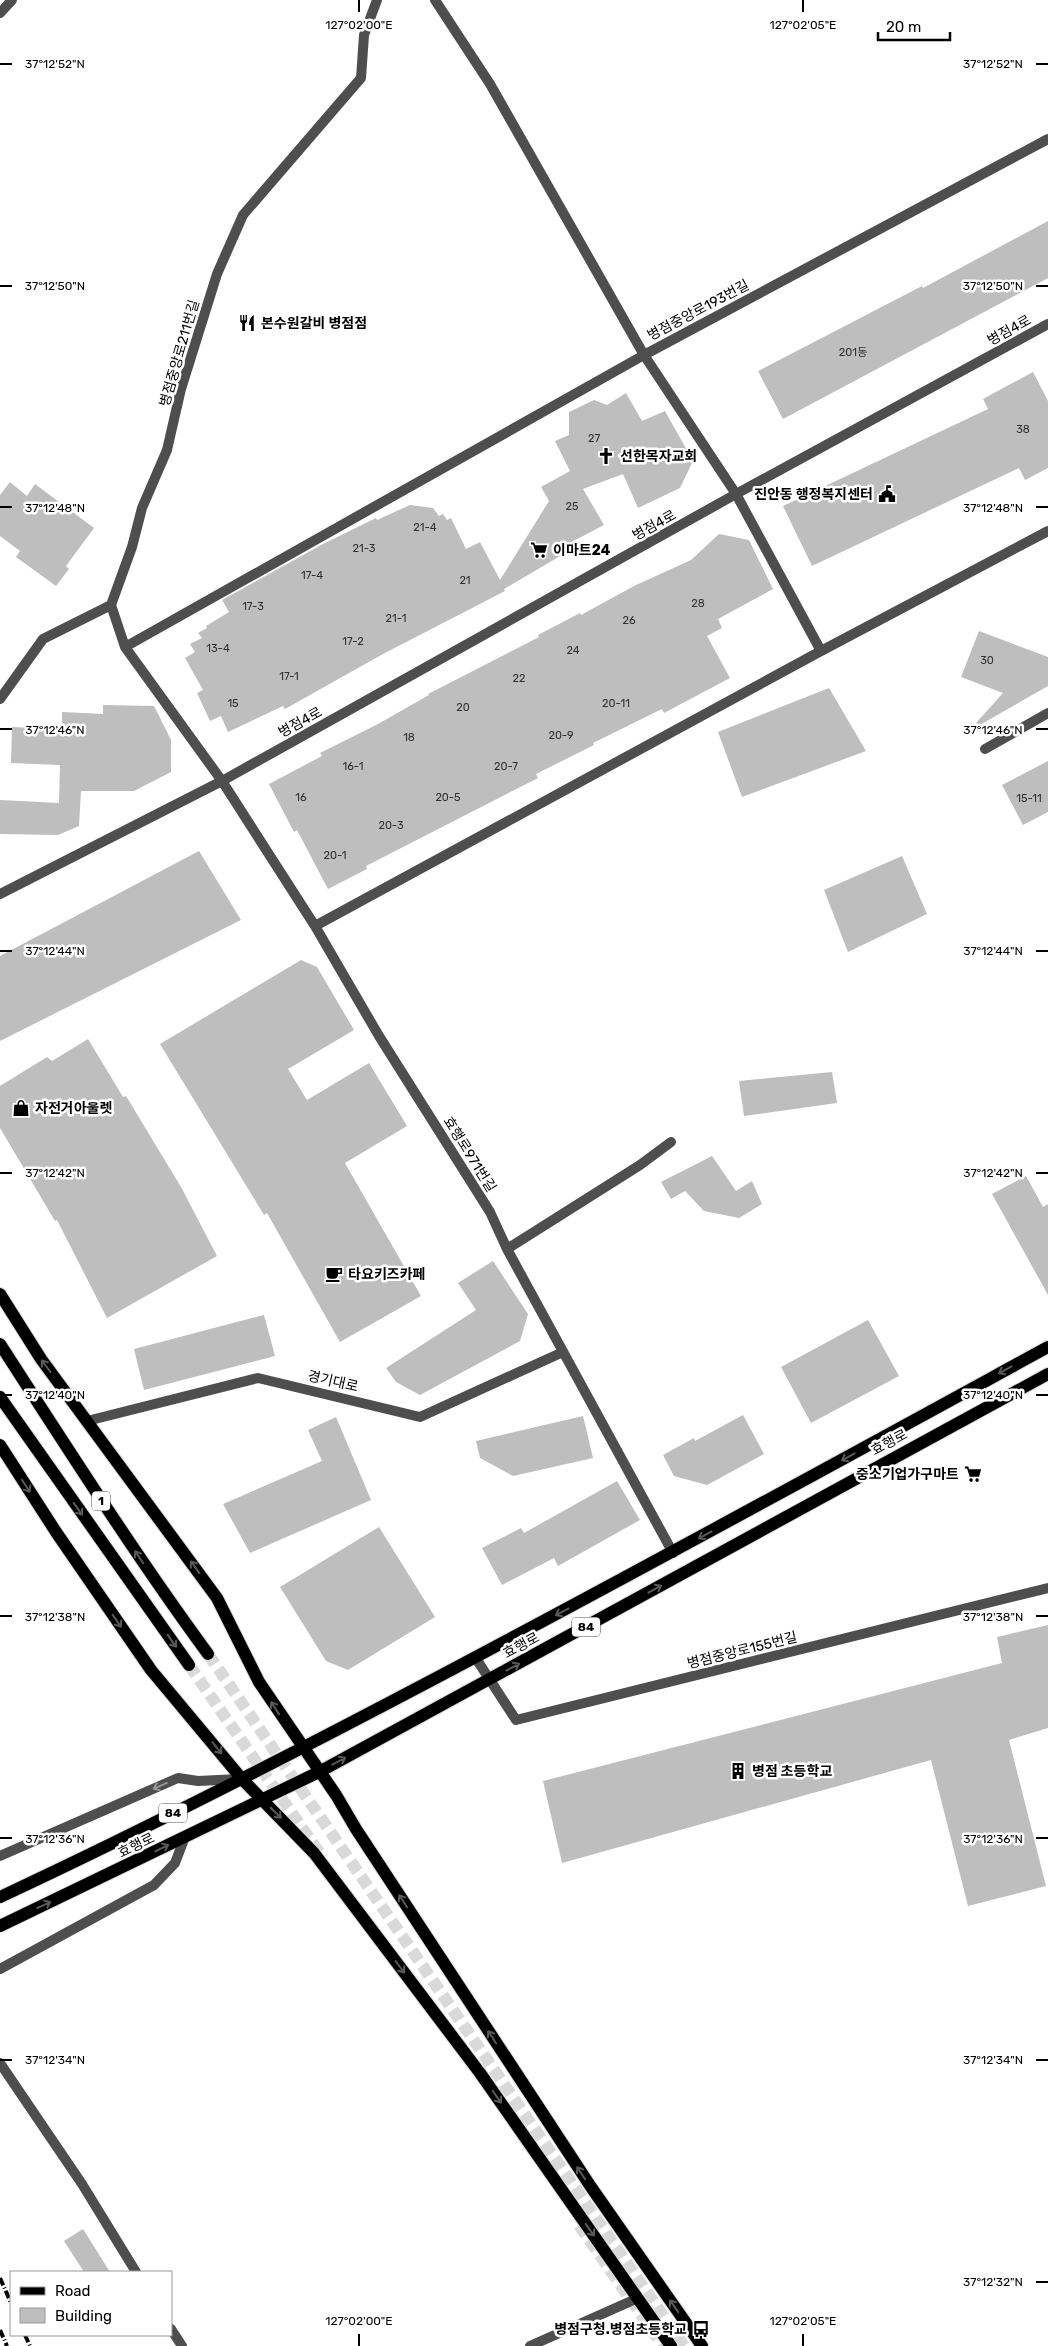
<svg xmlns="http://www.w3.org/2000/svg" width="1048" height="2346" viewBox="0 0 1048 2346" font-family="Rubik,'Noto Sans KR',sans-serif">
<style>
.building{fill:#bebebe}
.lines{fill:none;stroke-linecap:round;stroke-linejoin:round}
.primary-tunnel{stroke:#d9d9d9;stroke-width:12;stroke-dasharray:12 6;stroke-linecap:butt}
.primary-casing{stroke:#dbdbdb;stroke-width:14}
.lane{stroke:#4e4e4e;stroke-width:10}
.street{stroke:#4e4e4e;stroke-width:10}
.primary{stroke:#000;stroke-width:12}
.rail{stroke:#000;stroke-width:4;stroke-dasharray:8 2.5 1 2.5;stroke-linecap:butt}
.oneway{stroke:#595959}
.oneway2{stroke:#959595}
.ticks{fill:none;stroke:#000;stroke-width:2}
.labels{text-anchor:middle;stroke-width:5;stroke-linejoin:round;paint-order:stroke}
.number-label{font-size:11px;fill:#303030}
.shield{fill:#fff;stroke:#4c4c4c;stroke-width:1}
.shield-label{font-size:12px;font-weight:bold;fill:#000}
.street-label{font-size:14px;fill:#000;stroke:#fff}
.poi-label{font-size:14px;font-weight:bold;fill:#000;stroke:#fff;text-anchor:start}
.ticks-label{font-size:12px;text-anchor:middle;fill:#000;stroke:#fff;stroke-width:5;stroke-linejoin:round;paint-order:stroke}
</style>
<rect width="100%" height="100%" fill="#fff"/>
<path class="building" d="M1048 221V278L783 419 758 371 922 286 923 288Z
M1033 372 1048 401V468L1025 480 1019 468 812 566 783 506 988 409 983 399Z
M626 393 642 421 665 411 693 461 680 488 638 508 623 474 583 489 604 525 564 546 567 552 504 589 505 591 383 654 285 709 283 706 228 732 221 716 210 721 197 693 203 690 185 658 195 652 190 644 202 638 198 633 207 628 206 626 229 612 222 600 323 544 376 518 377 520 410 505 433 508 439 516 443 514 447 520 451 518 466 549 480 542 500 580 549 501 541 487 570 471 555 441 569 435V412L594 400 607 405Z
M10 482 27 496 35 484 94 528 66 566 69 569 56 586 16 557 20 551 0 536V495Z
M719 534 749 540 773 589 718 619 722 628 707 636 730 678 664 713 662 709 593 743 594 745 536 774 538 778 366 866 367 869 328 889 297 830 294 832 269 784 322 756 320 753 378 724 429 695 428 694 539 637 538 635 580 613 581 615 634 586 691 560Z
M979 631 1048 657V686L978 726 976 723 1003 693 961 677Z
M829 688 866 751 742 797 718 732Z
M103 705 154 706 171 740V772L134 791H81L79 826 58 835 0 834V800L59 803 60 765 11 763 12 727 62 729V712L103 714Z
M1048 761V812L1023 825 1002 785Z
M199 851 241 920 0 1041V956Z
M902 856 927 914 848 952 824 890Z
M301 960 317 967 354 1030 288 1069 307 1100 369 1063 407 1126 345 1163 421 1296 340 1342 267 1213 264 1215 160 1044Z
M88 1039 123 1097 126 1096 181 1187 217 1256 107 1318 57 1220 55 1221 0 1128V1086L47 1057 52 1061Z
M832 1072 837 1103 744 1116 739 1081Z
M712 1156 736 1191 752 1181 762 1204 739 1218 704 1211 685 1191 671 1199 661 1182Z
M1026 1176 1043 1207 1048 1204V1295L992 1194Z
M493 1261 528 1314 520 1341 420 1395 396 1382 386 1368 476 1310 458 1283Z
M264 1315 275 1356 144 1390 134 1349Z
M868 1320 899 1376 811 1423 781 1367Z
M743 1415 764 1454 707 1485 674 1476 663 1455 694 1438 695 1441Z
M583 1416 593 1458 513 1476 480 1458 476 1441Z
M336 1417 371 1500 250 1553 223 1504 322 1461 308 1430Z
M617 1481 640 1520 558 1566 554 1558 502 1585 482 1548 521 1528 524 1533Z
M379 1527 435 1617 348 1670 326 1661 280 1587Z
M1048 1625V1728L1009 1740 1046 1886 968 1906 931 1760 562 1863 543 1781 1002 1663 997 1637Z
M83 2229 110 2272H84L64 2241Z"/>
<g class="lines">
<path class="primary-tunnel" d="M208 1654 684 2346
M189 1665 323 1858
M579 2225 663 2346"/>
<g class="primary-casing">
<path id="primary" d="M0 1294 41 1359 217 1598 259 1682 336 1795 356 1829 591 2187 702 2346
M0 1344C68 1449 134 1553 208 1654
M0 1397 189 1665
M0 1445 56 1532 151 1670 242 1779 314 1853 480 2073 671 2346
M0 1897C148 1828 292 1754 436 1678 641 1570 845 1458 1048 1347
M0 1926 319 1772 1048 1374"/>
</g>
<path class="lane" d="M87 1421 258 1378 420 1417 563 1352
M0 1856 178 1778 198 1781 239 1779
M0 1969 154 1885 175 1863 185 1837"/>
<path class="street" d="M435 0 490 84 644 355 1048 139
M0 13 12 0
M111 605 125 647 222 781 315 926 379 1036 490 1212 507 1249 673 1553
M125 647 644 355 736 494 821 651
M0 699 43 639 111 605 132 547 142 508 167 450 181 389 217 274 243 215 361 78 364 35 377 0
M985 749 1048 713
M0 894 222 781 736 494 1048 324
M315 926 821 651 1048 531
M507 1249 640 1165 671 1142
M475 1657 516 1720 1048 1588
M0 2063 82 2184 136 2272
M171 2329 182 2346
M530 2346 638 2298"/>
<use href="#primary" class="primary"/>
<path class="rail" d="M0 2278 11 2303
M0 2330 7 2346
M25 2335 30 2346"/>
</g>
<defs><path id="oneway-shaft" d="M-6 0H5M1.5-3L5.5 0L1.5 3" fill="none" stroke-width="1.6" stroke-linecap="round" stroke-linejoin="round" transform="scale(1.25)"/></defs>
<g class="oneway">
<use href="#oneway-shaft" transform="translate(46 1366) rotate(-127)"/>
<use href="#oneway-shaft" transform="translate(1005 1370) rotate(151)"/>
<use href="#oneway-shaft" transform="translate(848 1457) rotate(151)"/>
<use href="#oneway-shaft" transform="translate(26 1486) rotate(57)"/>
<use href="#oneway-shaft" transform="translate(78 1509) rotate(55)"/>
<use href="#oneway-shaft" transform="translate(705 1535) rotate(151)"/>
<use href="#oneway-shaft" transform="translate(139 1557) rotate(-124)"/>
<use href="#oneway-shaft" transform="translate(195 1567) rotate(-126)"/>
<use href="#oneway-shaft" transform="translate(655 1589) rotate(-29)"/>
<use href="#oneway-shaft" transform="translate(562 1612) rotate(152)"/>
<use href="#oneway-shaft" transform="translate(117 1621) rotate(55)"/>
<use href="#oneway-shaft" transform="translate(172 1641) rotate(55)"/>
<use href="#oneway-shaft" transform="translate(513 1667) rotate(-28)"/>
<use href="#oneway-shaft" transform="translate(275 1708) rotate(-123)"/>
<use href="#oneway-shaft" transform="translate(217 1748) rotate(51)"/>
<use href="#oneway-shaft" transform="translate(339 1761) rotate(-28)"/>
<use href="#oneway-shaft" transform="translate(276 1813) rotate(45)"/>
<use href="#oneway-shaft" transform="translate(162 1848) rotate(-26)"/>
<use href="#oneway-shaft" transform="translate(403 1901) rotate(-123)"/>
<use href="#oneway-shaft" transform="translate(44 1905) rotate(-25)"/>
<use href="#oneway-shaft" transform="translate(400 1967) rotate(53)"/>
<use href="#oneway-shaft" transform="translate(492 2037) rotate(-123)"/>
<use href="#oneway-shaft" transform="translate(497 2097) rotate(55)"/>
<use href="#oneway-shaft" transform="translate(581 2173) rotate(-123)"/>
<use href="#oneway-shaft" transform="translate(590 2230) rotate(55)"/>
<use href="#oneway-shaft" transform="translate(674 2306) rotate(-125)"/>
</g>
<use class="oneway2" href="#oneway-shaft" transform="translate(160 1786) rotate(156)"/>
<path class="ticks" d="M359 0V12M803 0V12M0 64H12M1036 64H1048M0 286H12M1036 286H1048M0 507H12M1036 507H1048M0 729H12M1036 729H1048M0 951H12M1036 951H1048M0 1173H12M1036 1173H1048M0 1395H12M1036 1395H1048M0 1616H12M1036 1616H1048M0 1838H12M1036 1838H1048M0 2060H12M1036 2060H1048M1036 2282H1048M359 2334V2346M803 2334V2346"/>
<defs>
<g id="restaurant-bare" transform="scale(1.35)"><path d="M-5-6h1v4h1v-4h1v4h1v-4h1v5L-1.5 .5V6h-2V.5L-5-1ZM5-6V6H3V1.5H1.5Q1.5-4 5-6Z" fill="#000" stroke="#fff" stroke-width="2.5" paint-order="stroke"/></g>
<g id="church-bare" transform="scale(1.35)"><path d="M-1.2-6h2.4v3.5h3.3v2.4h-3.3V6h-2.4V-.1h-3.3v-2.4h3.3Z" fill="#000" stroke="#fff" stroke-width="2.5" paint-order="stroke"/></g>
<g id="civic-bare" transform="scale(1.35)"><path d="M-.6-6.5H3V-4.5H.6V-3L4-1V1h2V6H-6V1h2V-1L-.6-3ZM-1.2 2.5V6h2.4V2.5Z" fill="#000" stroke="#fff" stroke-width="2.5" paint-order="stroke"/></g>
<g id="supermarket-bare" transform="scale(1.35)"><path d="M-6-5.5h2.5l.6 2H6L4.5 2H-2.5L-4.4-4H-6ZM-1.5 3.2a1.3 1.3 0 1 0 .1 0ZM3 3.2a1.3 1.3 0 1 0 .1 0Z" fill="#000" stroke="#fff" stroke-width="2.5" paint-order="stroke"/></g>
<g id="shop-bare" transform="scale(1.35)"><path d="M-5-2.5h2.3a2.7 3.5 0 0 1 5.4 0H5L5.5 6h-11ZM-1.5-2.5h3a1.5 2.3 0 0 0-3 0Z" fill="#000" stroke="#fff" stroke-width="2.5" paint-order="stroke"/></g>
<g id="cafe-bare" transform="scale(1.35)"><path d="M-5.5-4.5H6V0H3Q3 3.5 0 3.5H-2.5Q-5.5 3.5-5.5 0ZM3-3.2v2h1.7v-2ZM-6 4.5H4V6H-6Z" fill="#000" stroke="#fff" stroke-width="2.5" paint-order="stroke"/></g>
<g id="building-bare" transform="scale(1.35)"><path d="M-4-6H4V6H1V3H-1V6H-4ZM-2.5-4.3h1.7v1.8h-1.7ZM.8-4.3h1.7v1.8H.8ZM-2.5-1h1.7V.8h-1.7ZM.8-1h1.7V.8H.8Z" fill="#000" stroke="#fff" stroke-width="2.5" paint-order="stroke"/></g>
<g id="bus-bare" transform="scale(1.35)"><path d="M-5-6H5V4H4V6H2V4H-2V6H-4V4H-5ZM-3.5-4V0h7V-4ZM-3.5 1.2v1.5H-2V1.2ZM2 1.2v1.5H3.5V1.2Z" fill="#000" stroke="#fff" stroke-width="2.5" paint-order="stroke"/></g>
</defs>
<g fill-rule="evenodd">
<use href="#restaurant-bare" x="247" y="323"/>
<use href="#church-bare" x="606" y="456"/>
<use href="#civic-bare" x="887" y="494"/>
<use href="#supermarket-bare" x="539" y="550"/>
<use href="#shop-bare" x="21" y="1108"/>
<use href="#cafe-bare" x="334" y="1274"/>
<use href="#supermarket-bare" x="973" y="1474"/>
<use href="#building-bare" x="738" y="1771"/>
<use href="#bus-bare" x="701" y="2329"/>
</g>
<g class="labels">
<g class="number-label">
<text x="853" y="356">201동</text>
<text x="1023" y="433">38</text>
<text x="594" y="442">27</text>
<text x="572" y="510">25</text>
<text x="425" y="531">21-4</text>
<text x="364" y="552">21-3</text>
<text x="312" y="579">17-4</text>
<text x="465" y="584">21</text>
<text x="698" y="607">28</text>
<text x="253" y="610">17-3</text>
<text x="396" y="622">21-1</text>
<text x="629" y="624">26</text>
<text x="353" y="645">17-2</text>
<text x="218" y="652">13-4</text>
<text x="573" y="654">24</text>
<text x="987" y="664">30</text>
<text x="289" y="680">17-1</text>
<text x="519" y="682">22</text>
<text x="233" y="707">15</text>
<text x="616" y="707">20-11</text>
<text x="463" y="711">20</text>
<text x="561" y="739">20-9</text>
<text x="409" y="741">18</text>
<text x="353" y="770">16-1</text>
<text x="506" y="770">20-7</text>
<text x="301" y="801">16</text>
<text x="448" y="801">20-5</text>
<text x="1029" y="802">15-11</text>
<text x="391" y="829">20-3</text>
<text x="335" y="859">20-1</text>
</g>
<g class="shield">
<rect x="92" y="1491.5" width="18" height="19" rx="4"/>
<rect x="572" y="1617.5" width="28" height="19" rx="4"/>
<rect x="159" y="1803.5" width="28" height="19" rx="4"/>
</g>
<g class="shield-label">
<text x="101" y="1505">1</text>
<text x="586" y="1631">84</text>
<text x="173" y="1817">84</text>
</g>
<g class="street-label">
<text transform="translate(698 310) rotate(-28)" y="5">병점중앙로193번길</text>
<text transform="translate(1009 330) rotate(-29)" y="5">병점4로</text>
<text transform="translate(179 353) rotate(-74)" y="5">병점중앙로211번길</text>
<text transform="translate(654 525) rotate(-29)" y="5">병점4로</text>
<text transform="translate(300 722) rotate(-29)" y="5">병점4로</text>
<text transform="translate(470 1154) rotate(58)" y="5">효행로971번길</text>
<text transform="translate(333 1381) rotate(13)" y="5">경기대로</text>
<text transform="translate(889 1442) rotate(-28)" y="5">효행로</text>
<text transform="translate(521 1645) rotate(-28)" y="5">효행로</text>
<text transform="translate(742 1650) rotate(-14)" y="5">병점중앙로155번길</text>
<text transform="translate(136 1845) rotate(-26)" y="5">효행로</text>
</g>
<g class="poi-label">
<text x="261" y="328">본수원갈비 병점점</text>
<text x="620" y="461">선한목자교회</text>
<text x="873" y="499" text-anchor="end">진안동 행정복지센터</text>
<text x="553" y="555">이마트24</text>
<text x="35" y="1113">자전거아울렛</text>
<text x="348" y="1279">타요키즈카페</text>
<text x="959" y="1479" text-anchor="end">중소기업가구마트</text>
<text x="752" y="1776">병점 초등학교</text>
<text x="687" y="2334" text-anchor="end">병점구청.병점초등학교</text>
</g>
</g>
<g class="ticks-label">
<text x="359" y="29">127°02'00"E</text>
<text x="803" y="29">127°02'05"E</text>
<text x="55" y="68">37°12'52"N</text>
<text x="993" y="68">37°12'52"N</text>
<text x="55" y="290">37°12'50"N</text>
<text x="993" y="290">37°12'50"N</text>
<text x="55" y="512">37°12'48"N</text>
<text x="993" y="512">37°12'48"N</text>
<text x="55" y="734">37°12'46"N</text>
<text x="993" y="734">37°12'46"N</text>
<text x="55" y="955">37°12'44"N</text>
<text x="993" y="955">37°12'44"N</text>
<text x="55" y="1177">37°12'42"N</text>
<text x="993" y="1177">37°12'42"N</text>
<text x="55" y="1399">37°12'40"N</text>
<text x="993" y="1399">37°12'40"N</text>
<text x="55" y="1621">37°12'38"N</text>
<text x="993" y="1621">37°12'38"N</text>
<text x="55" y="1843">37°12'36"N</text>
<text x="993" y="1843">37°12'36"N</text>
<text x="55" y="2064">37°12'34"N</text>
<text x="993" y="2064">37°12'34"N</text>
<text x="993" y="2286">37°12'32"N</text>
<text x="359" y="2325">127°02'00"E</text>
<text x="803" y="2325">127°02'05"E</text>
</g>
<rect x="10" y="2271" width="162" height="65" fill="#ffffff" stroke="#999999"/>
<rect x="20" y="2287" width="25" height="8" fill="#000000" stroke="#999999"/>
<text x="55" y="2296" font-size="15" fill="#000000">Road</text>
<rect x="20" y="2308" width="25" height="15" fill="#bebebe" stroke="#999999"/>
<text x="55" y="2321" font-size="15" fill="#000000">Building</text>
<path d="M878 32v8h72v-8" fill="none" stroke="#000000" stroke-width="2.5"/>
<text x="886" y="32" font-size="15" fill="#000000" stroke="#ffffff" stroke-width="4" paint-order="stroke">20 m</text>
</svg>
